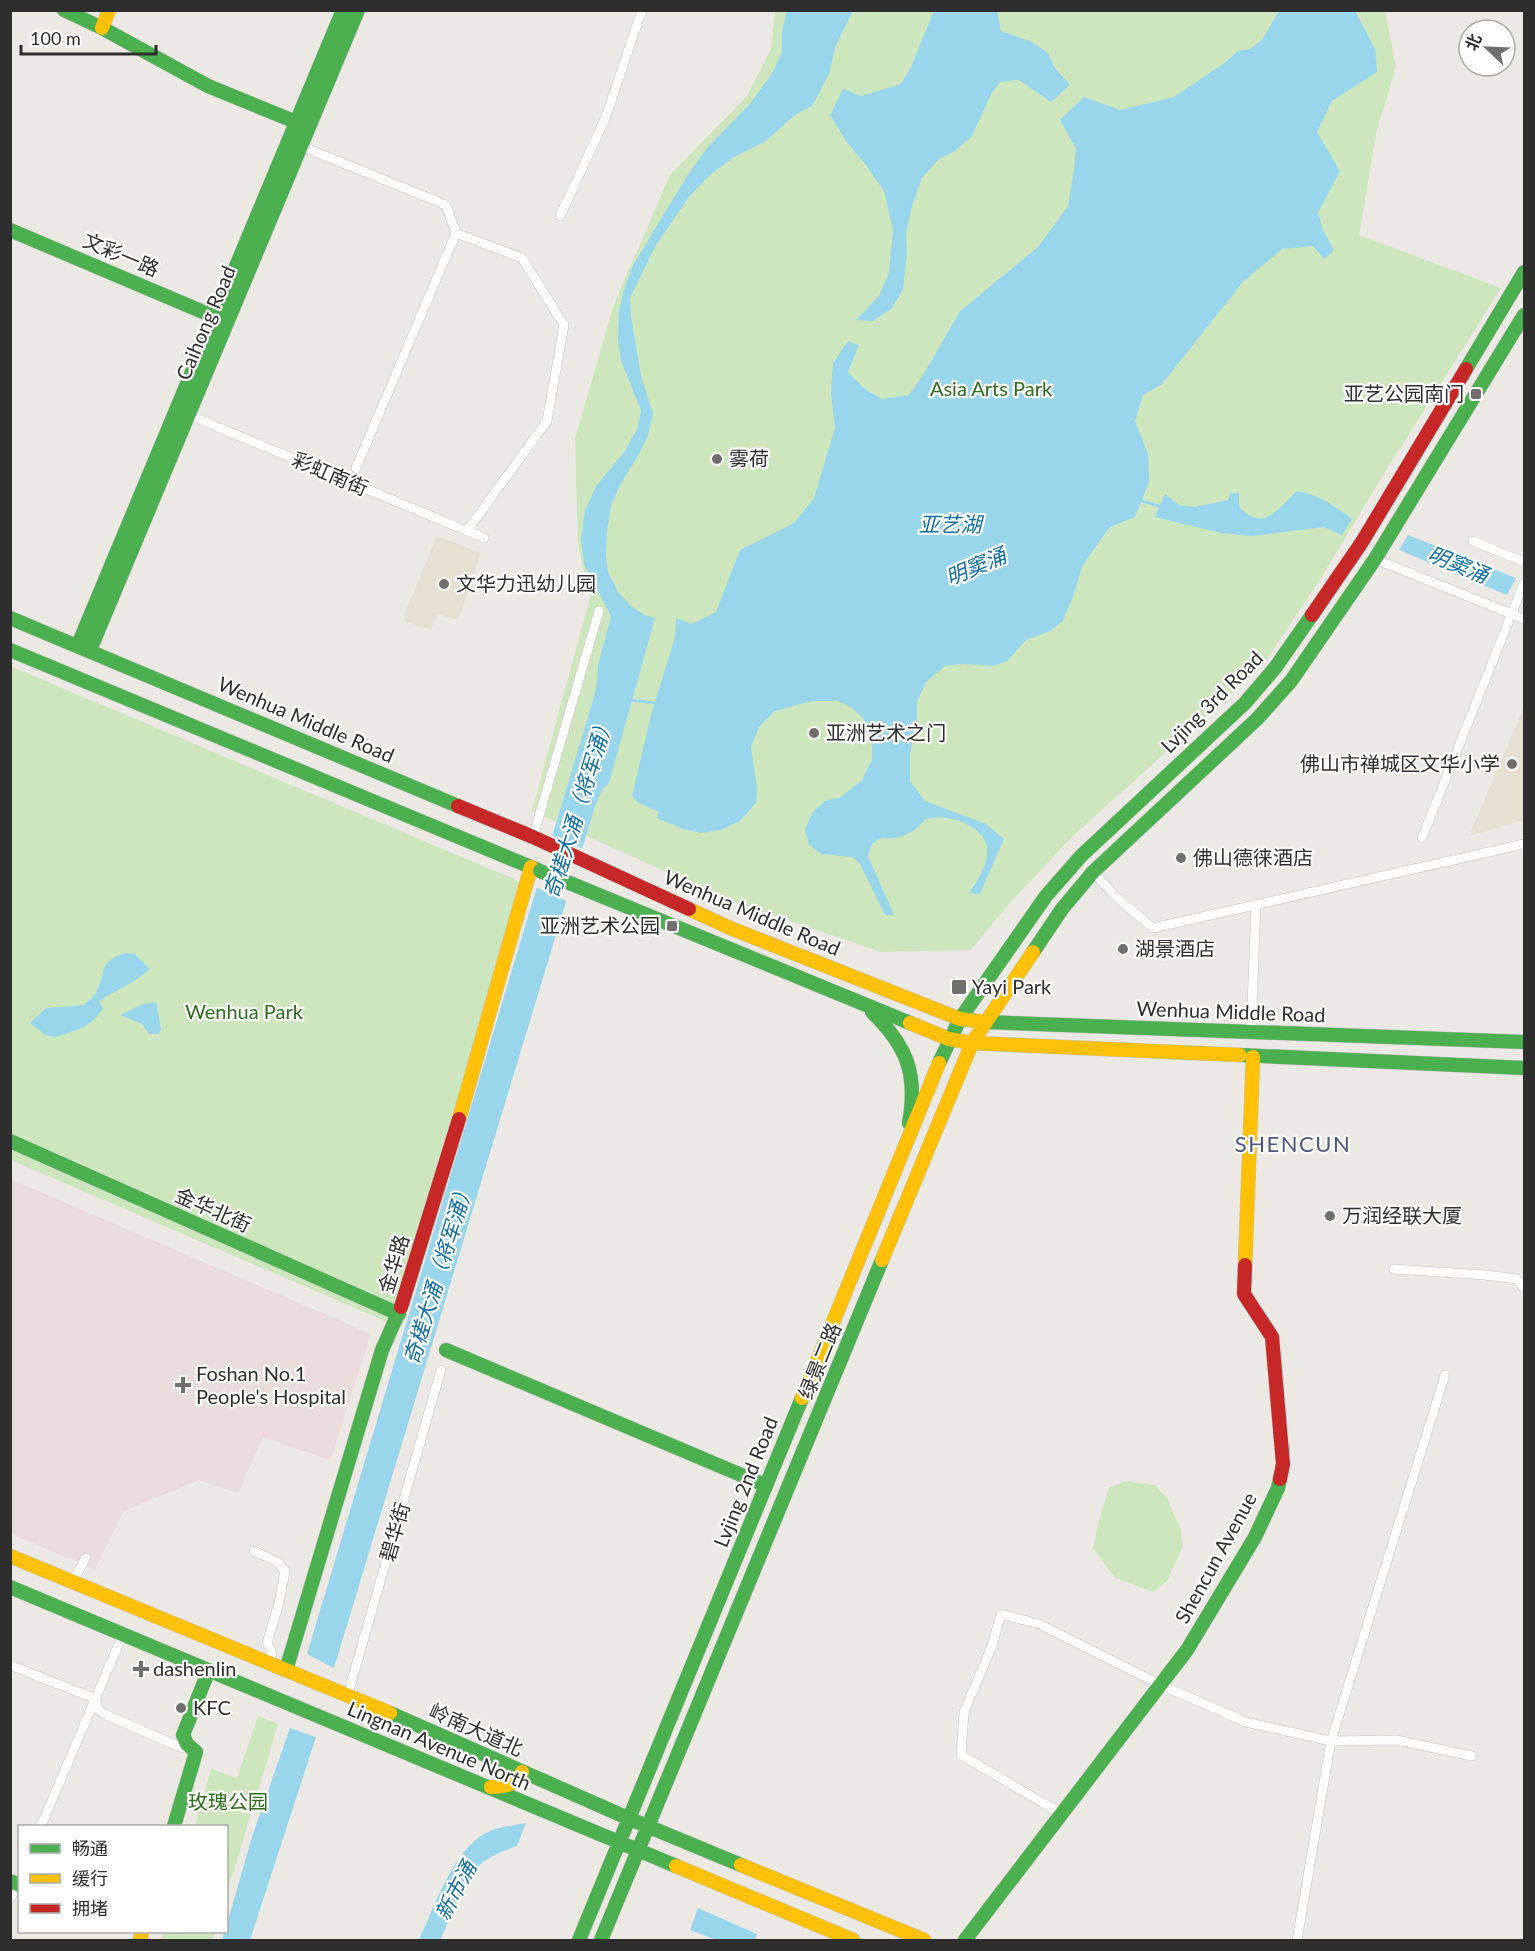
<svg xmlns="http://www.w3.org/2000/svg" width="1535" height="1951" viewBox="0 0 1535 1951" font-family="Lato,'Noto Sans SC',sans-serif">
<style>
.education{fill:#e6e0d3}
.medical{fill:#e9dcdb}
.green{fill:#cee6be}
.water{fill:#99d6ec}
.pier{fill:#ece8e4}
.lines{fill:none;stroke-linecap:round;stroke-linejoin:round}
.stream{stroke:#99d6ec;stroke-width:3}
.street-casing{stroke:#c5c4c5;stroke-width:10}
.fast-casing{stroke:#c5c4c5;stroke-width:15}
.slow-casing{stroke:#c5c4c5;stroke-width:15}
.jam-casing{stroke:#c5c4c5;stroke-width:15}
.street{stroke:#fcfcfb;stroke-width:9}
.fast{stroke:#4caf50;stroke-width:14}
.slow{stroke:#ffc107;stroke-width:14}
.jam{stroke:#c62828;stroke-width:14}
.fast-bridge-casing{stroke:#c5c4c5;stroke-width:15;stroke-linecap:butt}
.fast-bridge{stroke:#4caf50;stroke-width:14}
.poi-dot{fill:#706f6e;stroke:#fff;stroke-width:2}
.labels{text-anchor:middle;stroke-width:4.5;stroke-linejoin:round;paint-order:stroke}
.street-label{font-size:20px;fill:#2e2e2e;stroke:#fff}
.park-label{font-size:20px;fill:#2c6e1b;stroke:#fff}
.poi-label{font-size:20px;fill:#2e2e2e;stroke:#fff;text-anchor:start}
.water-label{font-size:21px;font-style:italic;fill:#0d6fa3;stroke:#fff}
.quarter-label{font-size:22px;letter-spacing:1.5px;fill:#4d5680;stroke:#fff}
</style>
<rect width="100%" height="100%" fill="#ece8e4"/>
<path class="education" d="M437 536 481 553 458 620 437 614 431 630 404 621V615Z
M1524 707V820L1469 836Z"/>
<path class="medical" d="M10 1179 371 1334 330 1460 263 1437 238 1493 199 1480 124 1511 95 1569 11 1534Z"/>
<path class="green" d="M775 11H1385L1396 67 1377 129 1359 235 1501 288 1385 472 1321 578 1263 665 1074 835 1008 905 971 950 881 952 728 900 532 811 592 590 583 569 578 542 575 439 614 304 670 175 747 96 771 49Z
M10 666 521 882 392 1324 11 1160Z
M1125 1481 1155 1485 1167 1498 1181 1531 1183 1546 1167 1581 1153 1592 1115 1578 1093 1548 1099 1520 1109 1488Z
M258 1716 278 1724 227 1893 226 1826H195L211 1769 237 1778Z
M164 1932H215L212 1940H161Z"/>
<path class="water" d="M787 11H853L836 45 829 74 812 106 796 114 766 141 734 157 711 174 689 197 656 245 630 298 631 316 641 376 653 414 648 435 639 454 620 485 611 506 607 531 606 556 608 572 618 592 632 607 645 615 655 618 609 783 602 790 595 806 334 1668 307 1654 596 690 598 665 611 616 584 564 581 539 585 511 596 486 625 451 638 427 641 410 621 361 618 339 619 312 623 293 632 267 687 176 707 148 750 104 773 72 782 51V31Z
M934 11H997L1001 31 1032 42 1048 53 1055 68 1070 85 1051 102 1019 80 1000 82 991 94 972 136 955 151 938 160 922 178 912 206 906 233 907 253 903 290 891 309 873 321 856 320 879 296 889 272 893 230 884 191 866 165 846 141 830 115 843 89 861 96 901 84 911 67Z
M1279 11H1355L1375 49 1377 72 1332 101 1317 132 1340 171 1318 213 1323 230 1334 250 1324 259 1313 246 1282 249 1243 282 1162 384 1143 395 1135 421 1148 454 1149 482 1135 517 1110 527 1096 546 1082 567 1073 597 1062 622 1050 631 1026 640 1007 661 993 666 963 664 945 666 926 682 917 702V721L910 754V781L925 801 986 824 1004 839 980 894 969 893C977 882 990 860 987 847 982 824 950 815 930 818 924 819 923 822 919 826 908 836 895 840 881 838L871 845 868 856 894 915H885L860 864 852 857 821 854 809 845 805 830 812 813 825 801 841 797 862 780 872 760V733L863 718 852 708 838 701H812L775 711 759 727 751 747 757 788 756 803 740 821 721 830 701 833 683 829 657 818 659 812 637 802 632 796 652 711 675 638 676 618 692 624 716 612 740 550 794 523 814 498 835 428 831 393 833 363 848 341 859 345 848 372 865 389 882 399 909 395 925 372 960 311 1038 247 1068 206 1074 169 1076 149 1060 120 1084 97 1120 110 1174 97 1223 64 1238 51 1250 49 1262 40Z
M1297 491C1319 495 1335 506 1352 519L1342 535 1324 527 1253 536 1221 533 1155 517 1165 494 1179 505 1195 507 1228 500 1231 493H1239V507C1265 533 1277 509 1297 491Z
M1408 535 1516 578 1507 595 1399 550Z
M126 953 135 954 150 969C135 983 116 990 99 1001L103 1009 94 1020 82 1028 56 1037 45 1035 30 1023 46 1008 84 1005C87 1002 92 998 95 994 108 974 95 962 126 953Z
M155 1002 157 1005 161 1030 158 1034H149L142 1024 120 1015 143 1004Z
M290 1728 316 1737 250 1940H222L224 1932H226L227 1924 252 1837Z
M526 1823 517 1846C505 1850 494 1854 483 1862 466 1875 450 1920 440 1940H419C434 1908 451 1856 481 1836 494 1827 511 1826 526 1823Z
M698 1908 757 1934 755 1940H716L690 1930Z"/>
<path class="pier" d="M551 835 583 849 567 901 535 887Z"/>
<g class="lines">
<path class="stream" d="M1139 500 1162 507
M630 700 656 703"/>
<g class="street-casing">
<path id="street" d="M301 146 446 205 456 233 522 258 564 325 547 421 467 531
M560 216 605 119 642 10
M184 413 484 538
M356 468 456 233
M1473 541 1524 562
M1375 559 1524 619
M533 837 599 611
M1422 838 1524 583
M1093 872 1116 897 1153 928 1524 844
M1251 1032 1256 905
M1394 1269 1485 1275 1517 1279 1524 1288
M254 1551 278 1562 285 1571 279 1603 267 1643 271 1650 272 1664
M72 1582 86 1558
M10 1665 96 1699
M348 1694 441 1370
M96 1699 98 1710 104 1714 182 1748 189 1746
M1062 1814 961 1755 964 1712 992 1646 1001 1614 1039 1624 1161 1685 1246 1722 1331 1741 1396 1740 1472 1756
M41 1826 123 1634
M10 1899 19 1880
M1297 1940 1331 1741 1445 1375"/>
</g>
<g class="fast-casing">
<path id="fast" d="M64 10 102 28 208 86 296 122
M10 230 215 317
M1466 369 1524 272
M10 618 458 806
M78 645 343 10
M10 650 538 870
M90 650 358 10
M572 884 910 1023
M1033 952 1062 909 1093 872 1257 719 1291 681 1375 559 1524 315
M872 1012C907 1046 918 1074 909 1123
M985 1022 1524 1042
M1240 1055 1524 1068
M939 1063 960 1019 1046 896 1081 856 1245 703 1275 668 1312 615
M10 1141 399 1314
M446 1350 765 1485
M10 1587 676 1866
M286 1670 382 1350 401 1307
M390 1713 630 1819 741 1865
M174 1826 196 1752 187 1744 183 1735 209 1670
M10 1881 20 1885
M579 1940 802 1398
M601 1940 882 1260
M965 1940 1187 1650 1255 1537 1278 1488 1280 1479"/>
</g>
<g class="slow-casing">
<path id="slow" d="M102 28 109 10
M689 909 730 928 960 1019 985 1022
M910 1023 949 1039 972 1043 1240 1055
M459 1119 531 867
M882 1260 972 1043 1033 952
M1245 1265 1253 1057
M802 1398 939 1063
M10 1556 390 1713
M491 1787C505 1787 515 1785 522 1772
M741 1865 924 1940
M676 1866 853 1940
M140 1940 142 1932"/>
</g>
<g class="jam-casing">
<path id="jam" d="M1312 615 1362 542 1466 369
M458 806 533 837 689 909
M1245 1265 1244 1294 1272 1337 1283 1464 1280 1479
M401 1307 459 1119"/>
</g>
<use href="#street" class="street"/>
<use href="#fast" class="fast"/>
<use href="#slow" class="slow"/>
<use href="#jam" class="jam"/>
<g class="fast-bridge-casing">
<path id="fast-bridge" d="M540 871 572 884"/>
</g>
<use href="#fast-bridge" class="fast-bridge"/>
</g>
<g class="poi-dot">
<rect x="1470" y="388" width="12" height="12" rx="3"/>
<circle cx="717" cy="459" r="6"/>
<circle cx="444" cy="584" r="6"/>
<circle cx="814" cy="733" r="6"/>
<circle cx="1512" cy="764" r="6"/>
<circle cx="1181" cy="858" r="6"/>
<rect x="666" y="920" width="12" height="12" rx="3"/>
<circle cx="1123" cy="949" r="6"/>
<rect x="951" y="979" width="16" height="16" rx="3"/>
<circle cx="1330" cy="1216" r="6"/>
<path d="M180 1376h6v6h6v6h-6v6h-6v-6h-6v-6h6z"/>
<path d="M138 1660h6v6h6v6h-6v6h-6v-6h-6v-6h6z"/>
<circle cx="181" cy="1708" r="6"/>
</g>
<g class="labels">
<g class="street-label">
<text transform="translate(121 255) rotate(23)" y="7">文彩一路</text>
<text transform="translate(206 323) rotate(-67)" y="7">Caihong Road</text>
<text transform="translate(330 474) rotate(23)" y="7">彩虹南街</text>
<text transform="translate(1212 702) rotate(-45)" y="7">Lvjing 3rd Road</text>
<text transform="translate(306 720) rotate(23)" y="7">Wenhua Middle Road</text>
<text transform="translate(752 913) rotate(23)" y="7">Wenhua Middle Road</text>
<text transform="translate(1231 1012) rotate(2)" y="7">Wenhua Middle Road</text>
<text transform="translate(213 1210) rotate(24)" y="7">金华北街</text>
<text transform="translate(394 1264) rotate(-73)" y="7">金华路</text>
<text transform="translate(820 1361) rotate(-68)" y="7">绿景二路</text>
<text transform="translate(746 1482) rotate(-68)" y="7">Lvjing 2nd Road</text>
<text transform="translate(395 1532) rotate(-74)" y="7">碧华街</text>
<text transform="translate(1216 1558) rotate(-61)" y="7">Shencun Avenue</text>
<text transform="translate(476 1730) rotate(24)" y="7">岭南大道北</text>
<text transform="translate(439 1746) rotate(23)" y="7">Lingnan Avenue North</text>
</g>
<g class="park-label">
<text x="991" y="396">Asia Arts Park</text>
<text x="244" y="1019">Wenhua Park</text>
<text x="228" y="1809">玫瑰公园</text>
</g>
<g class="poi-label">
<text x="1464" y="401" text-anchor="end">亚艺公园南门</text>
<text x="729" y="466">雾荷</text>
<text x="456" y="591">文华力迅幼儿园</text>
<text x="826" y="740">亚洲艺术之门</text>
<text x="1500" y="771" text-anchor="end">佛山市禅城区文华小学</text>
<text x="1193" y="865">佛山德徕酒店</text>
<text x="660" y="933" text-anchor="end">亚洲艺术公园</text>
<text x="1135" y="956">湖景酒店</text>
<text x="972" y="994">Yayi Park</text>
<text x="1342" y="1223">万润经联大厦</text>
<text x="196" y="1381">Foshan No.1<tspan x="196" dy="23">People's Hospital</tspan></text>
<text x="153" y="1676">dashenlin</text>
<text x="193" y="1715">KFC</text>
</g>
<g class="water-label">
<text x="950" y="532">亚艺湖</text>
<text transform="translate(1458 565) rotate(22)" y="7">明窦涌</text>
<text transform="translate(976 567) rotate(-23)" y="7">明窦涌</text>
<text transform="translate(579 807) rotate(-73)" y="7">奇槎大涌（将军涌）</text>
<text transform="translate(439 1273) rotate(-73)" y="7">奇槎大涌（将军涌）</text>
<text transform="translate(456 1891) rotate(-62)" y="7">新市涌</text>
</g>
<g class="quarter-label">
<text x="1293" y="1152">SHENCUN</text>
</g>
</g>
<rect width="1535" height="1951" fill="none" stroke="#2e2e2e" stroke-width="24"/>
<rect x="18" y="1825" width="210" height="108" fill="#ffffff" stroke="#ababab" stroke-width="1.5"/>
<rect x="30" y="1844" width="30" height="9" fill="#4caf50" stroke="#ababab" stroke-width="1.5"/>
<text x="72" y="1855" font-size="18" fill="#2e2e2e">畅通</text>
<rect x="30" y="1874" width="30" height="9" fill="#ffc107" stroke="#ababab" stroke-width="1.5"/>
<text x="72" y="1885" font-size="18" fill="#2e2e2e">缓行</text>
<rect x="30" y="1904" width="30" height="9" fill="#c62828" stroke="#ababab" stroke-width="1.5"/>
<text x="72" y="1915" font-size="18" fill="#2e2e2e">拥堵</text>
<g transform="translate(1487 48) rotate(293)"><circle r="28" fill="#ffffff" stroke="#ababab" stroke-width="1.5"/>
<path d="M0-4.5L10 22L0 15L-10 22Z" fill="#706f6e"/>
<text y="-9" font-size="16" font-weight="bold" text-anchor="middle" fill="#2e2e2e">北</text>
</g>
<path d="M21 45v9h135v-9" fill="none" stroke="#2e2e2e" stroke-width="3"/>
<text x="30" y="45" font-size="18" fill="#2e2e2e" stroke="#ffffff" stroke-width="4.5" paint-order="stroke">100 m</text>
</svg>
